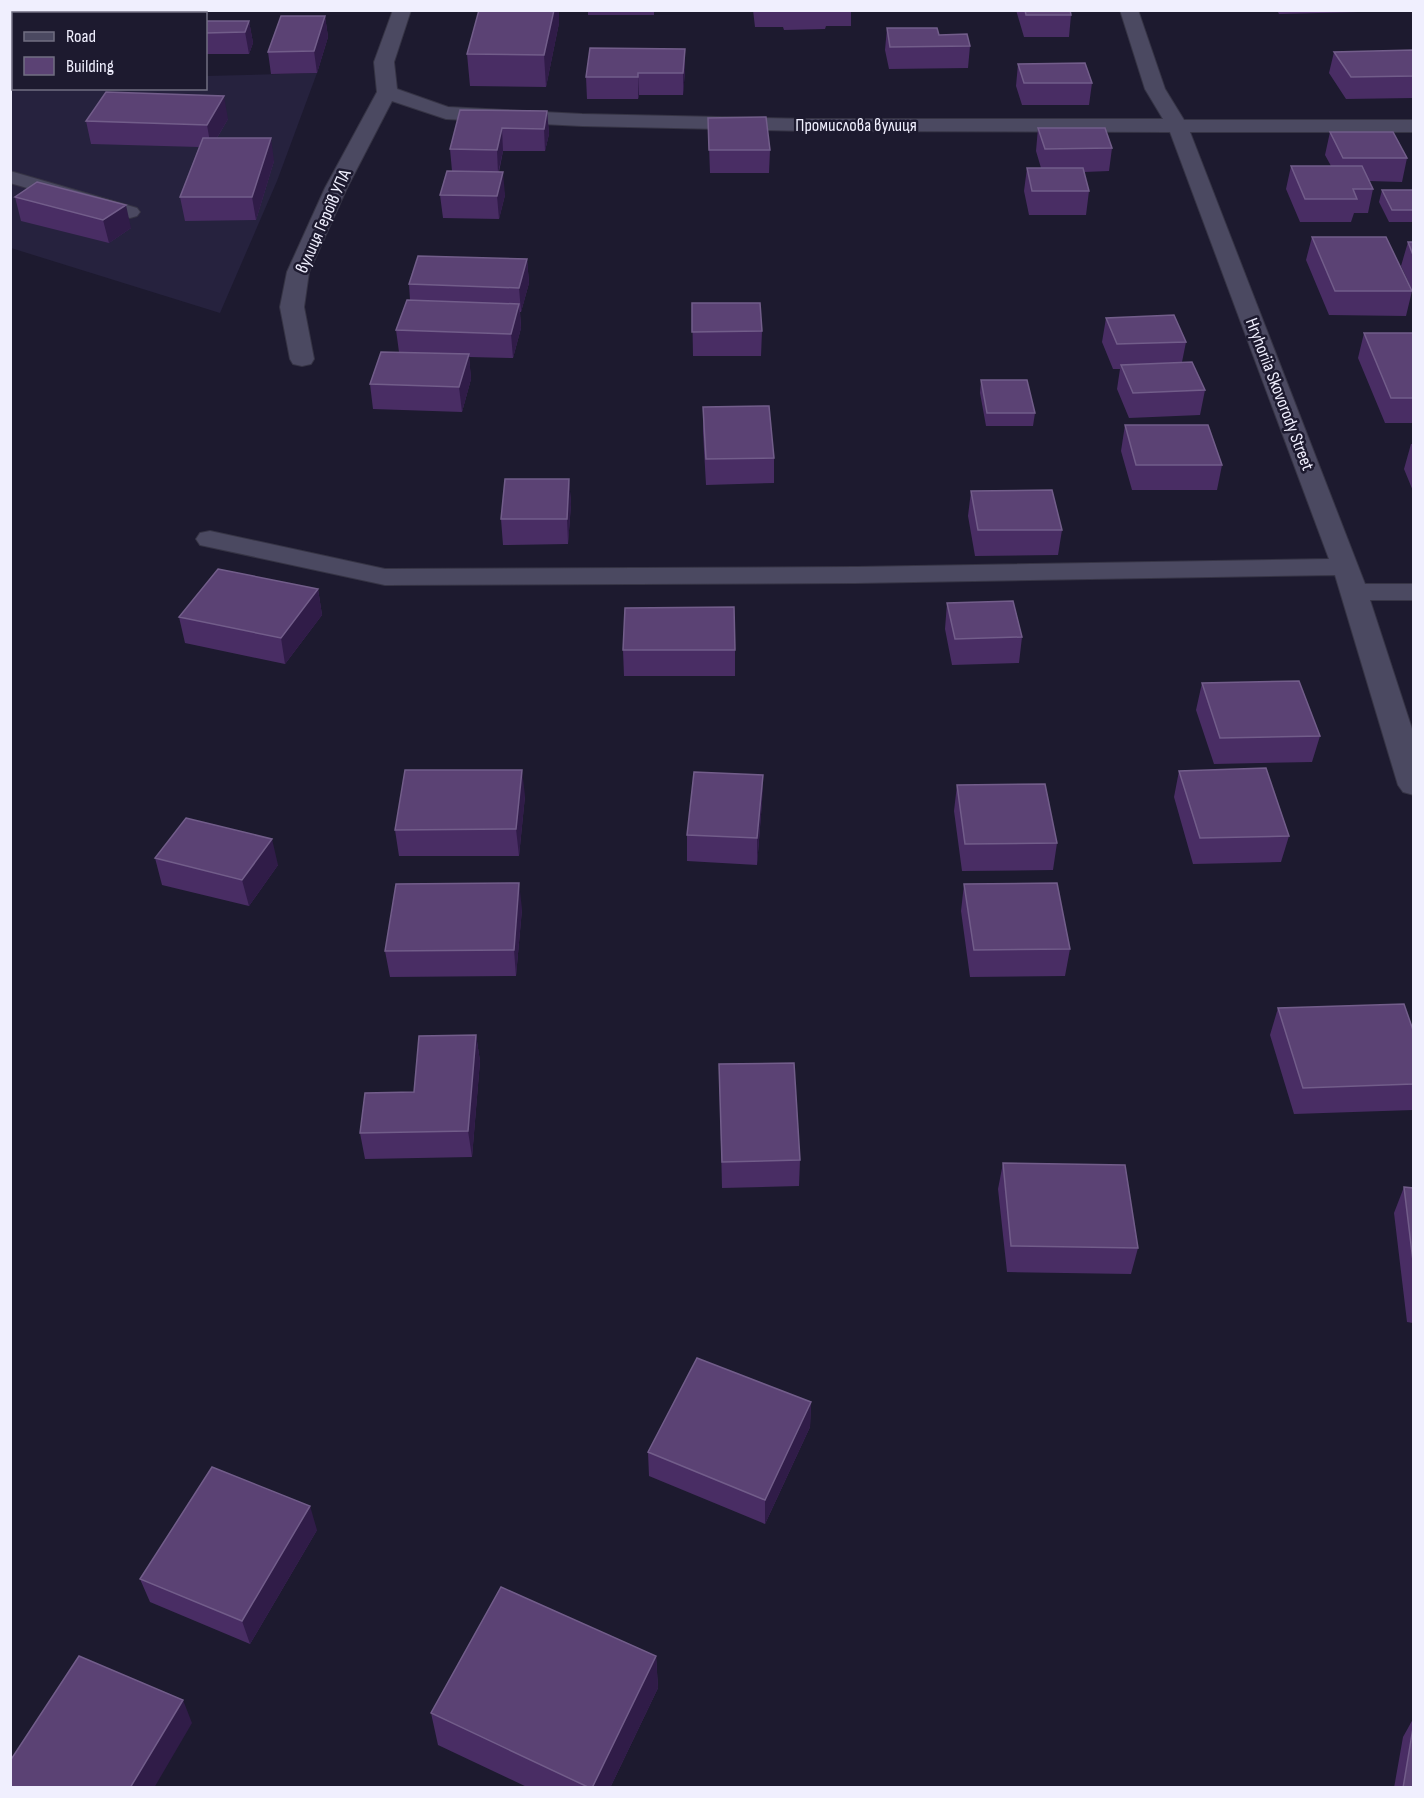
<svg xmlns="http://www.w3.org/2000/svg" width="1424" height="1798" viewBox="0 0 1424 1798" font-family="'Sofia Sans Condensed',sans-serif">
<style>
.built{fill:#26223e}
.lines{fill:none;stroke-linecap:round;stroke-linejoin:round}
.lane-casing{stroke:#363445;stroke-width:2}
.street-casing{stroke:#363445;stroke-width:2}
.lane{fill:#4b4961;fill-rule:evenodd}
.street{fill:#4b4961;fill-rule:evenodd}
.wall{fill:#492d64}
.shaded-wall{fill:#301c48}
.building{fill:#5b4274;stroke:#725d8a;stroke-width:1.5}
.labels{text-anchor:middle;stroke-width:5;stroke-linejoin:round;paint-order:stroke}
.far-street-label{font-size:18px;fill:#f0effe;stroke:#1d1a2f}
</style>
<rect width="100%" height="100%" fill="#1d1a2f"/>
<path class="built" d="M10 11H129L127 14H14V88H206V76L317 73 277 181 220 313 11 248Z"/>
<g class="lines">
<g class="lane-casing">
<path id="lane" d="M10 28H14V38H10Z
M14 54V68L10 69V55Z
M10 171 137 208 140 212 137 216 130 218 10 183Z"/>
</g>
<g class="street-casing">
<path id="street" d="M393 10H411L394 62 397 89 448 107 582 114 808 119H1163L1145 89 1120 10H1138L1165 89 1184 120H1414V132H1190L1365 584H1414V600H1370L1414 735V795L1403 792 1398 785 1335 575 856 583 385 585 200 545 196 539 200 533 210 531 385 569 856 567 1329 559 1170 132 808 131 582 126 446 119 392 101 347 188 309 272 304 307 314 359 311 364 302 366 293 364 290 359 280 307 287 272 325 188 377 92 374 62Z"/>
</g>
<use href="#lane" class="lane"/>
<use href="#street" class="street"/>
</g>
<path class="wall" d="M588 10H654V15H588Z
M753 10H851V26H826L825 29 784 30 783 27H755Z
M1016 10H1070L1071 15 1069 37H1024Z
M1277 10H1360L1359 12 1279 14Z
M325 16 328 37 317 73 271 74 268 52Z
M206 21H249L253 43 249 54H206Z
M559 23 546 87 470 86 467 54Z
M887 28 939 35 970 46 968 68 889 69 885 50Z
M590 48 685 70 683 95H639L638 99H587L586 77Z
M1413 50V98L1346 99 1329 73 1334 52Z
M1018 64 1092 83 1089 105H1022L1016 86Z
M547 111 549 134 545 151H503L499 172 505 195 499 219 443 218 440 195 452 171 450 149Z
M708 118 770 150 769 173H710Z
M228 119 217 138 274 161 256 220 185 221 180 197 199 147 91 144 86 121Z
M1038 128 1112 148 1109 171 1084 172 1089 191 1086 215H1029L1024 191 1027 168H1041L1036 151Z
M1330 132 1407 158 1402 182 1369 181 1373 189 1368 213H1354L1351 222H1300L1286 189 1291 166H1331L1325 155Z
M37 182 131 228 109 243 21 221 15 197Z
M1382 190H1413V222H1389L1379 202Z
M1312 237 1412 291 1406 316 1329 315 1306 260Z
M1408 242H1413V292L1401 266Z
M527 259 529 283 521 312H520L521 328 513 358 469 357 471 379 462 412 373 409 370 384 399 352 396 330 410 300 409 284Z
M692 303 762 331 761 356H693Z
M1106 318 1186 342 1182 362 1205 390 1200 415 1129 418 1117 389 1120 369H1113L1102 342Z
M1364 333H1413V423H1385L1358 358Z
M981 380 1035 413 1033 426H986L980 393Z
M703 407 774 458V483L706 485 703 432Z
M1125 425 1222 465 1217 490H1132L1121 451Z
M1411 444H1413V491L1404 469Z
M569 479 571 504 568 544 503 545 501 519Z
M971 491 1062 530 1058 555 975 556 968 516Z
M318 589 322 615 285 664 185 643 179 617Z
M947 603 1022 637 1019 663 952 665 945 629Z
M623 650H735V676H624Z
M1202 683 1320 736 1312 762 1214 764 1196 710Z
M1179 771 1289 836 1281 862 1193 864 1174 797Z
M763 775 762 802 757 865 687 861V835Z
M957 785 1057 843 1053 870 962 871 954 811Z
M525 796 519 856H399L395 830Z
M155 858 278 865 249 906 162 885Z
M964 884 1070 949 1065 976 970 977 961 911Z
M522 909 516 976 390 977 385 951Z
M1278 1008 1413 1030V1110L1294 1114 1270 1035Z
M476 1035 480 1061 472 1157 365 1159 360 1133 414 1092Z
M719 1064 800 1160 799 1186 722 1188Z
M1003 1163 1138 1248 1131 1274 1007 1272 998 1189Z
M1404 1187 1413 1188V1323L1407 1322 1394 1213Z
M811 1402 810 1427 765 1524 649 1476 648 1452Z
M317 1530 250 1644 150 1602 140 1579Z
M656 1656 658 1688 610 1788H529L438 1745 431 1713Z
M1413 1719V1788H1394L1403 1737Z"/>
<path class="shaded-wall" d="M108 10H129L127 14H106Z
M554 10H559V23L546 87 544 55Z
M325 16 328 37 317 73 314 51Z
M249 21 253 43 249 54 245 32Z
M685 49V70L683 95V73Z
M638 73 639 95 638 99Z
M224 96 228 119 211 148 207 125Z
M547 111 549 134 545 151 544 129Z
M502 128 503 151 498 173 497 150Z
M271 138 274 161 256 220 252 197Z
M503 172 505 195 499 219 497 196Z
M126 205 131 228 109 243 103 220Z
M527 259 529 283 521 312 519 288Z
M519 304 521 328 513 358 511 334Z
M469 354 471 379 462 412 459 387Z
M569 479 571 504 568 544 567 519Z
M318 589 322 615 285 664 281 638Z
M522 770 525 796 519 856 516 829Z
M763 775 762 802 757 865V838Z
M272 839 278 865 249 906 242 880Z
M519 883 522 909 516 976 514 950Z
M476 1035 480 1061 472 1157 468 1131Z
M811 1402 810 1427 765 1524V1500Z
M310 1506 317 1530 250 1644 242 1621Z
M656 1656 658 1688 610 1788H592Z
M183 1700 192 1723 154 1788H130Z"/>
<path class="building" d="M38 10H108L106 14H37Z
M479 10H554L544 55 467 54Z
M1025 10H1070L1071 15H1026Z
M281 16H325L314 51 268 52Z
M206 21H249L245 32 206 33Z
M887 28H937L939 35 967 34 970 46 890 47Z
M590 48 685 49 683 73H638V77H586Z
M1413 50V76L1351 77 1334 52Z
M1085 63 1092 83H1024L1018 64Z
M106 92 224 96 207 125 86 121Z
M460 110 547 111 544 129 502 128 497 150 450 149Z
M766 117 770 150H709L708 118Z
M1038 128H1105L1112 148 1045 149Z
M1330 132H1393L1407 158H1343Z
M203 138H271L252 197H180Z
M1291 166H1362L1373 189H1353L1357 199H1305Z
M1027 168H1083L1089 191H1032Z
M447 171 503 172 497 196 440 195Z
M37 182 126 205 103 220 15 197Z
M1382 190H1413V210H1392Z
M1312 237H1386L1412 291H1335Z
M1408 242H1413V255Z
M418 256 527 259 519 288 409 284Z
M407 300 519 304 511 334 396 330Z
M692 303H760L762 331 692 332Z
M1174 315 1186 342 1117 344 1106 318Z
M1364 333H1413V398H1391Z
M381 352 469 354 459 387 370 384Z
M1192 362 1205 390 1133 393 1121 365Z
M981 380H1027L1035 413H987Z
M769 406 774 458 706 459 703 407Z
M1125 425H1208L1222 465H1136Z
M505 479H569L567 519H501Z
M1052 490 1062 530H978L971 491Z
M218 569 318 589 281 638 179 617Z
M1013 601 1022 637 955 639 947 603Z
M734 607 735 650H623L625 608Z
M1299 681 1320 736 1220 738 1202 683Z
M1266 768 1289 836 1200 838 1179 771Z
M405 770H522L516 829 395 830Z
M694 772 763 775 757 838 687 835Z
M1045 784 1057 843 965 844 957 785Z
M186 818 272 839 242 880 155 858Z
M519 883 514 950 385 951 396 884Z
M1057 883 1070 949 974 950 964 884Z
M1404 1004 1413 1030V1084L1303 1088 1278 1008Z
M476 1035 468 1131 360 1133 365 1093 414 1092 419 1036Z
M794 1063 800 1160 722 1162 719 1064Z
M1003 1163 1125 1165 1138 1248 1011 1246Z
M1404 1187 1413 1188V1261Z
M697 1358 811 1402 765 1500 648 1452Z
M212 1467 310 1506 242 1621 140 1579Z
M501 1587 656 1656 592 1788H590L431 1713Z
M79 1656 183 1700 130 1788H10V1761Z
M1413 1728V1788H1403Z"/>
<g class="labels">
<g class="far-street-label">
<text x="856" y="131">Промислова вулиця</text>
<text transform="translate(323 221) rotate(-66)" y="6">вулиця Героїв УПА</text>
<text transform="translate(1280 394) rotate(69)" y="6">Hryhoriia Skovorody Street</text>
</g>
</g>
<rect width="1424" height="1798" fill="none" stroke="#f0effe" stroke-width="24"/>
<rect x="12" y="12" width="195" height="78" fill="#1d1a2f" stroke="#716f82" stroke-width="1.5"/>
<rect x="24" y="32" width="30" height="9" fill="#4b4961" stroke="#716f82" stroke-width="1.5"/>
<text x="66" y="42" font-size="18" fill="#f0effe">Road</text>
<rect x="24" y="57" width="30" height="18" fill="#5b4274" stroke="#716f82" stroke-width="1.5"/>
<text x="66" y="72" font-size="18" fill="#f0effe">Building</text>
</svg>
